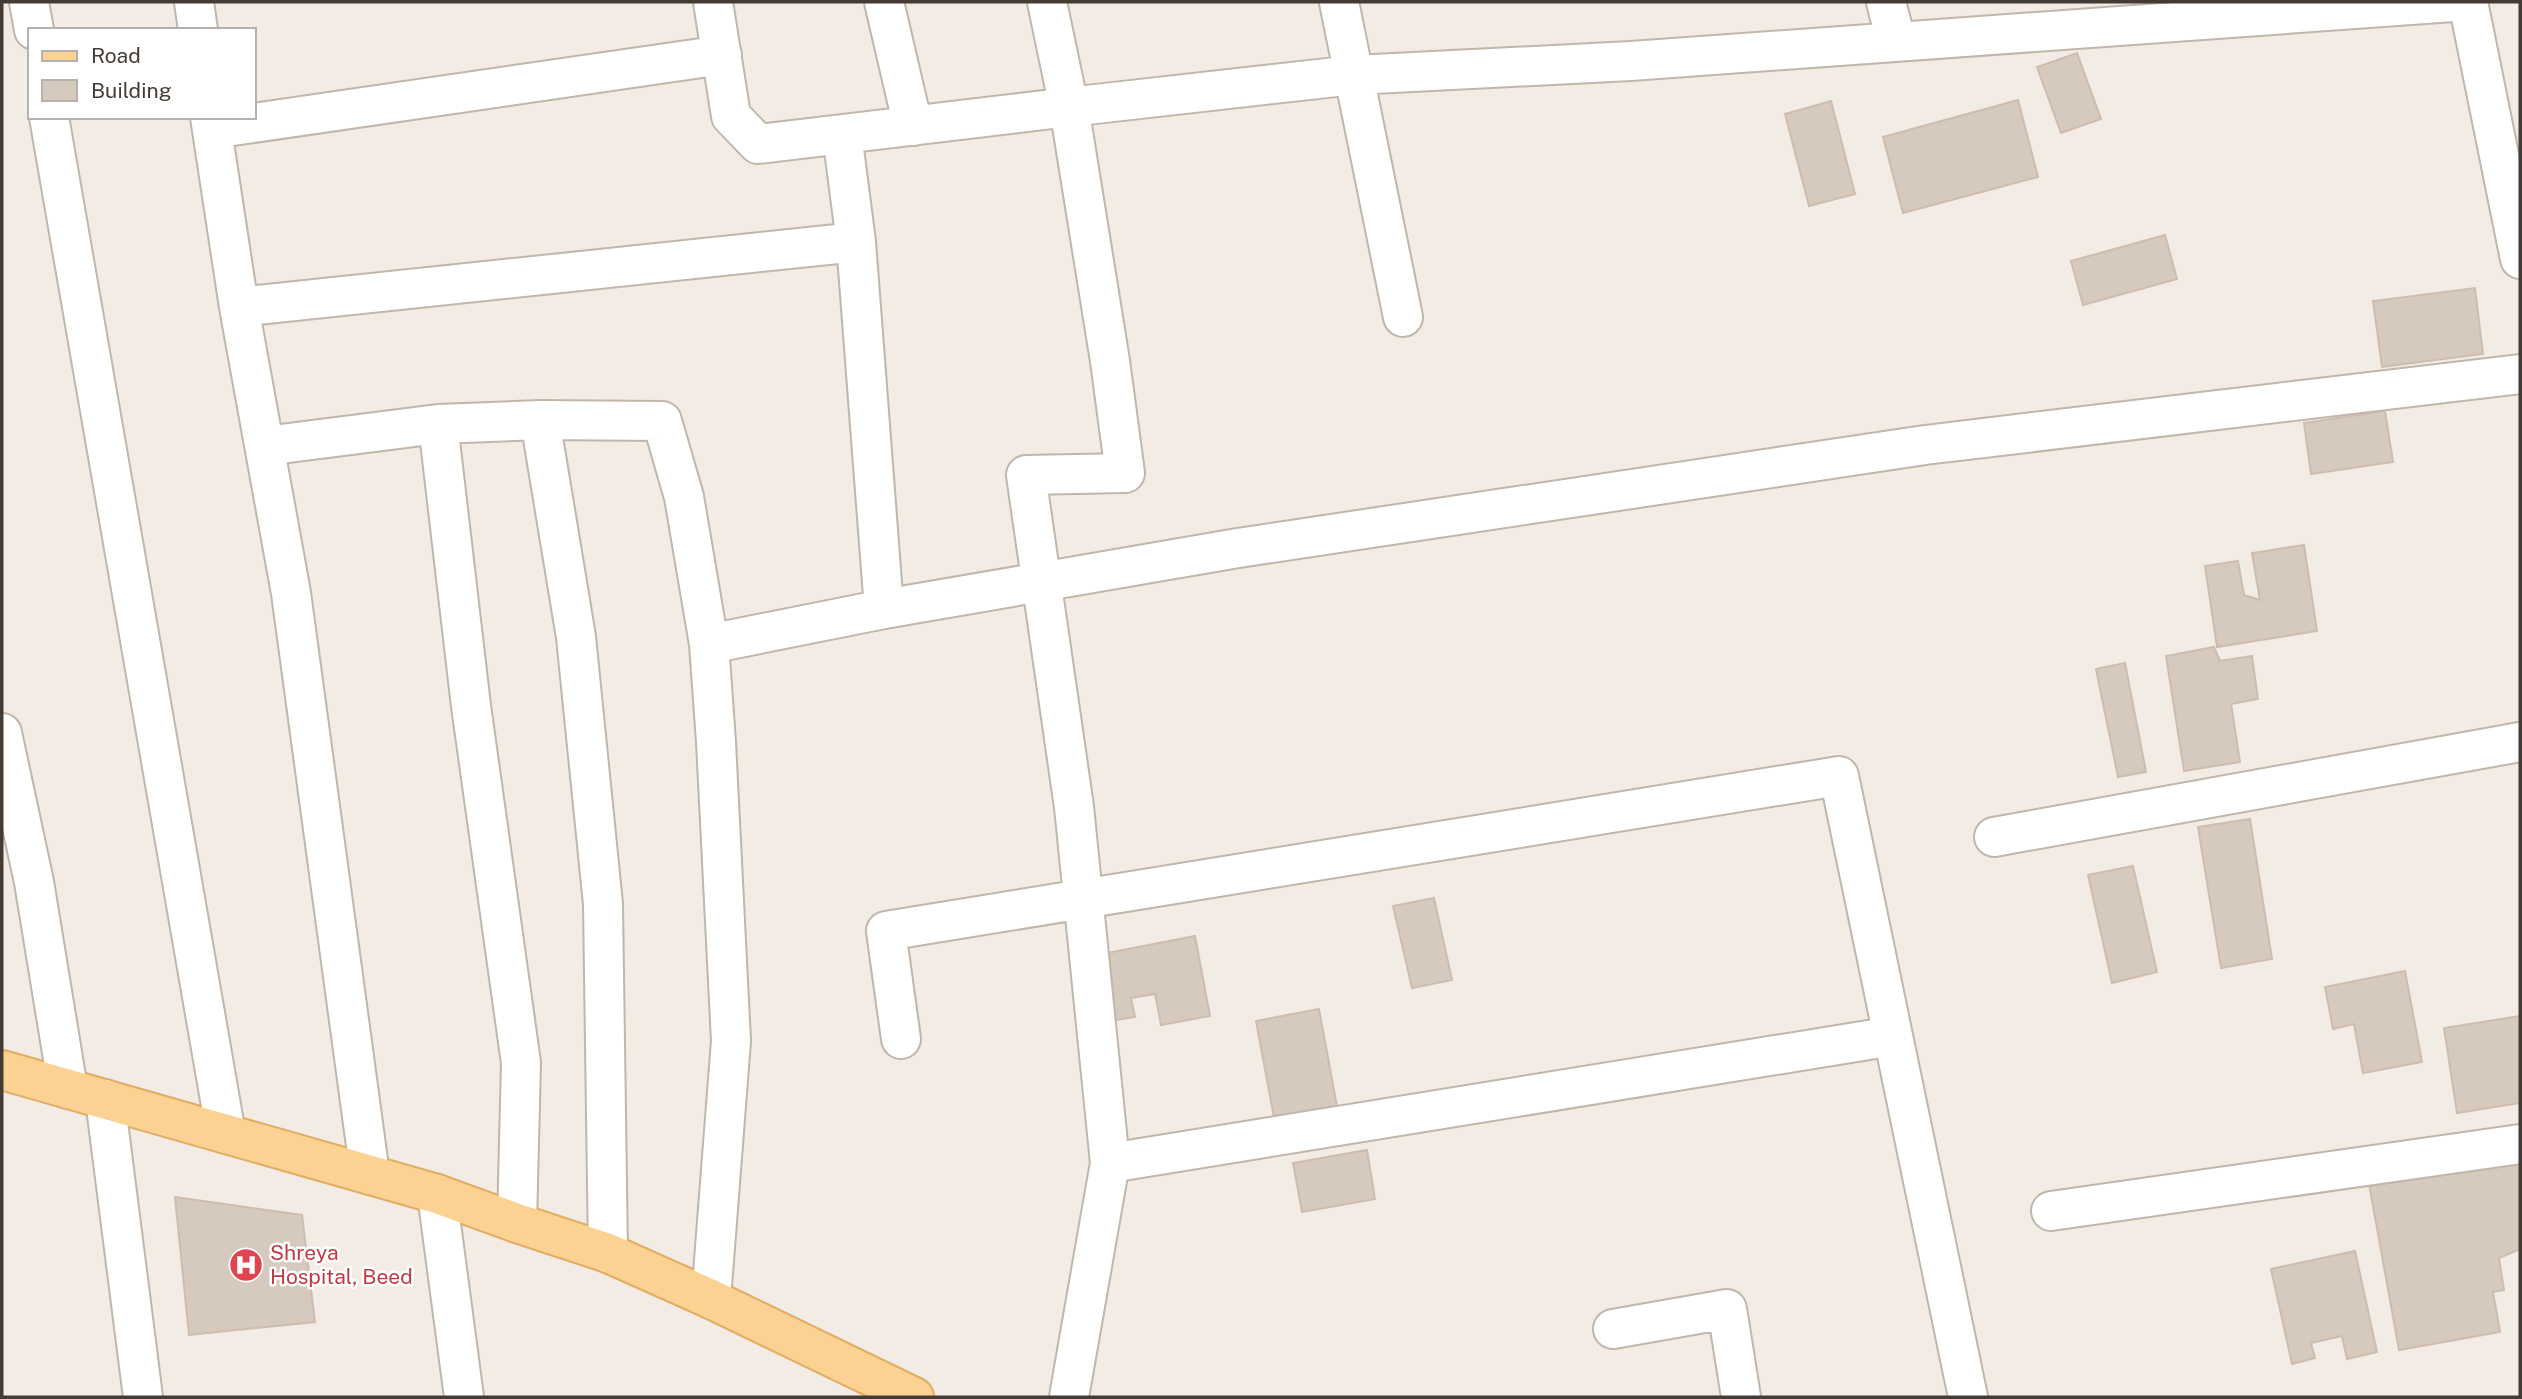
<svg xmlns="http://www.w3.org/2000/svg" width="2522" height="1399" viewBox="0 0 2522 1399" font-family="'Public Sans',sans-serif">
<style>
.building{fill:#d6c9bd;stroke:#cebdae;stroke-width:2}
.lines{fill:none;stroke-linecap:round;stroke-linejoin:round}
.minor-casing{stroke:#c0b6aa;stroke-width:42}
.major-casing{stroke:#e1ac64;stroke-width:42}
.minor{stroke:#fff;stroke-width:38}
.major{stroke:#fcd293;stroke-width:38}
.labels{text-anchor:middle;stroke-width:5;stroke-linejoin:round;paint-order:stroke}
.health-label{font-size:21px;fill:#be3a42;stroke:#fff;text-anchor:start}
</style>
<rect width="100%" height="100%" fill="#f2ece5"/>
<path class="building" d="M2077 53 2101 119 2061 133 2037 67Z
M2018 100 2038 177 1903 213 1883 137Z
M1831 101 1855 194 1809 206 1785 114Z
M2165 235 2177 279 2083 305 2071 261Z
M2475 288 2483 354 2382 367 2373 301Z
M2385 411 2393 462 2311 474 2304 423Z
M2304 545 2317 631 2217 647 2205 566 2238 561 2244 595 2260 600 2252 553Z
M2214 647 2220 661 2252 656 2258 699 2231 704 2240 762 2184 771 2166 656Z
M2125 663 2146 772 2118 777 2096 669Z
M2250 819 2272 959 2221 968 2198 827Z
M2133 866 2157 972 2112 983 2088 875Z
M1434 898 1452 980 1412 988 1393 906Z
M1195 936 1210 1016 1161 1025 1155 994 1131 998 1135 1017 1115 1020 1102 954Z
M2405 971 2422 1062 2363 1073 2354 1024 2333 1029 2325 987Z
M1319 1009 1338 1112 1275 1123 1256 1021Z
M2520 1016V1103L2457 1113 2444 1028Z
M1367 1150 1375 1199 1302 1212 1293 1163Z
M2520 1157V1249L2499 1258 2504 1290 2493 1292 2500 1332 2399 1350 2369 1184Z
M175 1197 302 1215 315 1322 189 1335Z
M2355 1251 2377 1352 2347 1359 2342 1336 2311 1343 2315 1358 2292 1364 2271 1269Z"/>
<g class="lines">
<g class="minor-casing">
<path id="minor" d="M29 2 34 30
M194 2 198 30
M713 2 731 116 758 144 1069 107 1047 2
M884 2 913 126
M1339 2 1403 317
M1886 2 1896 41
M2468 2 2520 259
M49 117 226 1134
M210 117 239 307 291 593 370 1175
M212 129 722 55
M842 134 856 242 884 609
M239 307 856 242
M540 420 576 637 603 904 608 1253
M438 424 540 420 662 421 684 497 709 644 716 742 731 1041 711 1299
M265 446 438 424 471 706 521 1063 517 1223
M709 644 884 609 1238 548 1925 445 2520 374
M2 733 34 882 68 1089
M1994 837 2520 742
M901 1039 886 931 1839 776 1968 1397
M105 1099 143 1397
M1110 1163 1893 1036
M437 1194 464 1397
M2051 1211 2520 1144
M1613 1329 1727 1309 1741 1397
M1069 1397 1110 1163 1074 807 1026 475 1125 473 1110 361 1069 107 1354 75 1631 61 2453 2"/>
</g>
<g class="major-casing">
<path id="major" d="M2 1070 437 1194 517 1223 608 1253 711 1299 914 1397"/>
</g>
<use href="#minor" class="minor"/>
<use href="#major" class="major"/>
</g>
<defs>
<g id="hospital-disc" transform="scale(1.75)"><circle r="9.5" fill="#e0444e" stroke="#fff"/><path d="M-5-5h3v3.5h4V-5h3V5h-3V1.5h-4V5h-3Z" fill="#fff"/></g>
</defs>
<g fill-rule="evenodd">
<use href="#hospital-disc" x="246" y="1265"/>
</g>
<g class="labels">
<g class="health-label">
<text x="270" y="1260">Shreya<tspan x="270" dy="24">Hospital, Beed</tspan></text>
</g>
</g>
<rect width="2522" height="1399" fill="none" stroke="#443c34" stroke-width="7"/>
<rect x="28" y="28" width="228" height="91" fill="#ffffff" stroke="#b4b1ae" stroke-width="2"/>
<rect x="42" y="51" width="35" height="10" fill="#fcd293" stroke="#b4b1ae" stroke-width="2"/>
<text x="91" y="63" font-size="21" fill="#443c34">Road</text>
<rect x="42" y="80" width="35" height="21" fill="#d6c9bd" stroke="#b4b1ae" stroke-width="2"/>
<text x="91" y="98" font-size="21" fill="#443c34">Building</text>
</svg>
